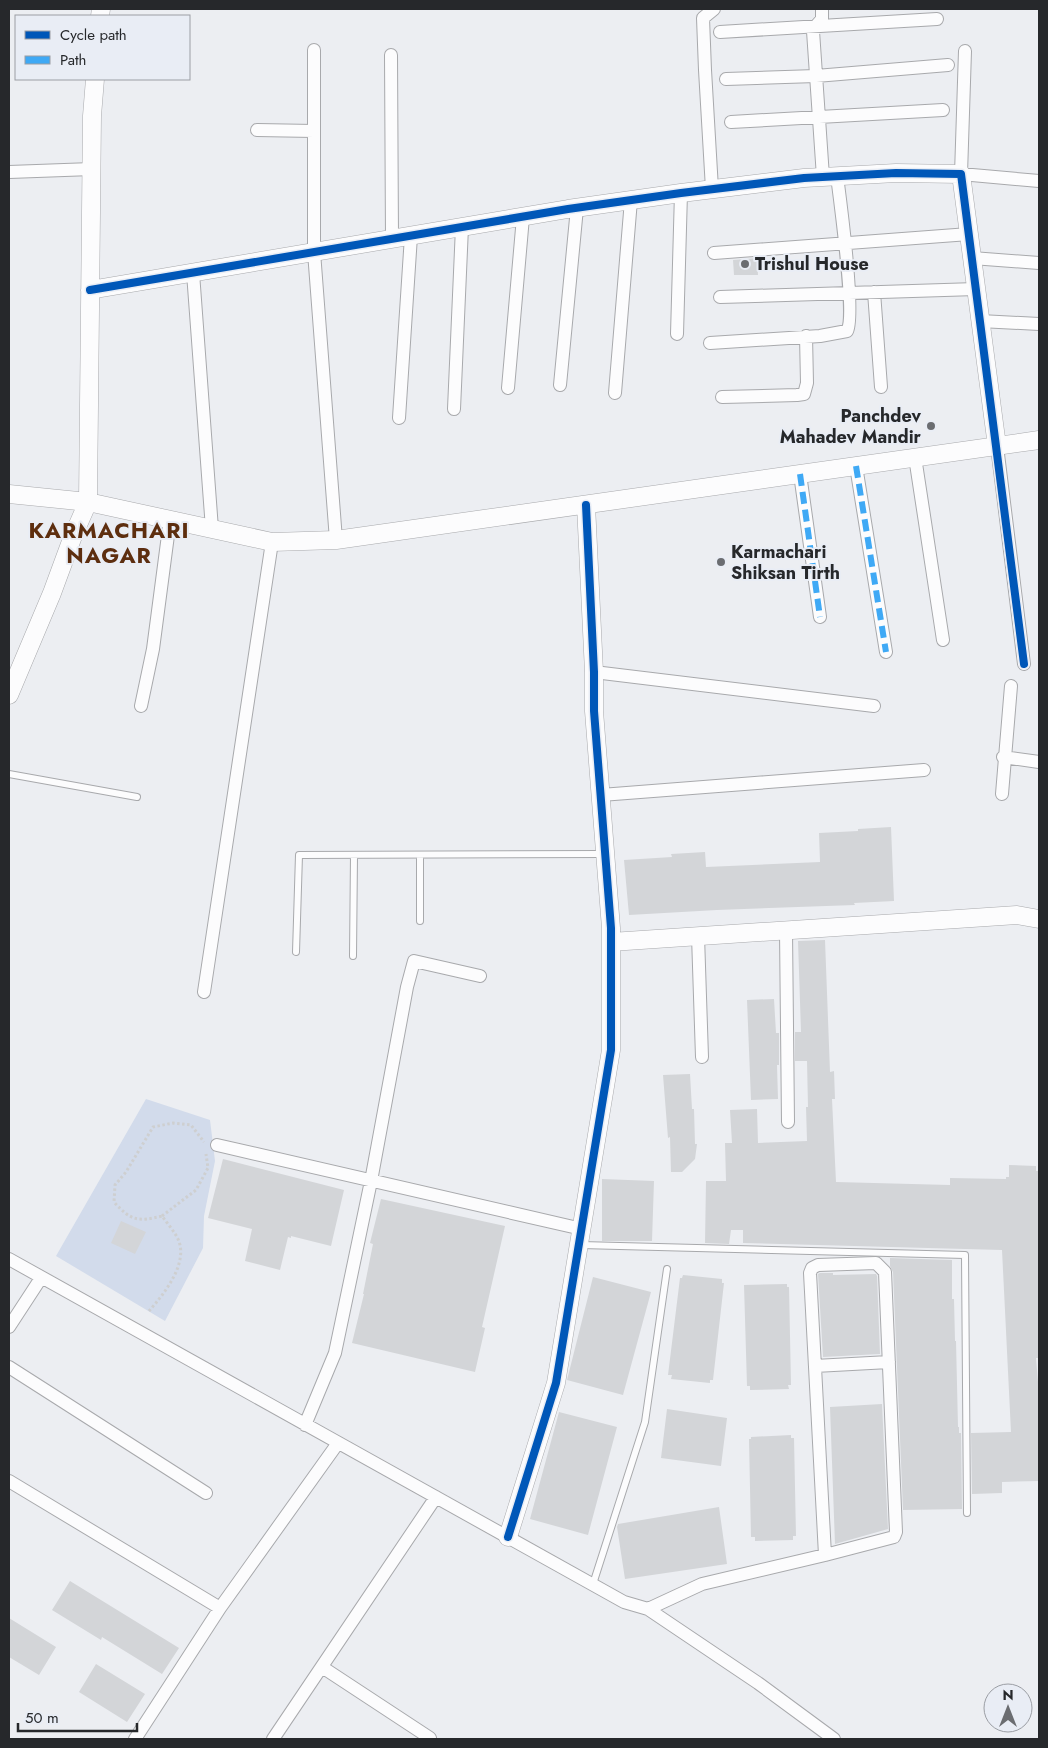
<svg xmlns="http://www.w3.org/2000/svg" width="1048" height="1748" viewBox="0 0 1048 1748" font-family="Jost,sans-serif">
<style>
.green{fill:#d2dbeb}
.building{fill:#d3d5d8}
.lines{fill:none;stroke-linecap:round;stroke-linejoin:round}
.lane-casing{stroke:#a8a9ac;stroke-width:8}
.street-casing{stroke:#a8a9ac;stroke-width:14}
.secondary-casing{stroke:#a8a9ac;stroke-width:19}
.path{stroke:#cecfd0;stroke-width:3;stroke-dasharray:2.5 2.5;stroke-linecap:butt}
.lane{stroke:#fcfcfd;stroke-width:6}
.street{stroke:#fcfcfd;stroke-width:12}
.secondary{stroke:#fcfcfd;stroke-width:18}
.quiet{stroke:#3fa9f5;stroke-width:6;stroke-dasharray:12 6;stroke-linecap:butt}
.cycleway-casing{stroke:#e9edf5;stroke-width:11}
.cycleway{stroke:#0057b8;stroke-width:8}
.poi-dot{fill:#6b6d71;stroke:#e9edf5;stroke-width:2}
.labels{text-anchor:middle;stroke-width:4;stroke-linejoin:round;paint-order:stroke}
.poi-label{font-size:18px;font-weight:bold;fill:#26282b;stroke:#e9edf5;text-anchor:start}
.district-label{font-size:22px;font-weight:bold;letter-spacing:1px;fill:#5d2e0f;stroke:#e9edf5}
</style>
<rect width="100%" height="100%" fill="#eceef2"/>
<path class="green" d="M146 1099 210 1120 215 1161 204 1216 203 1248 165 1321 56 1256Z"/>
<path class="building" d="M757 258 758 275H734L733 260Z
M891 827 894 901 854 903 855 905 717 910 629 915 624 860 672 857 671 854 705 852 706 867 820 862 819 833 858 831V829Z
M825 940 830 1072 834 1071 835 1099H832L836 1182 950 1185V1178L1006 1179V1177H1009V1165L1036 1166V1171H1039V1358H1036L1038 1382H1039V1481L1002 1482V1493L972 1494 971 1433 1011 1432 1002 1250 743 1243V1230H731L729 1244 705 1243 706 1181H726L725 1143H732L730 1110 757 1109 758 1143 807 1141 806 1107H808L807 1061H795V1032H801L798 941Z
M774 999 776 1033H779V1065H777L778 1099 751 1100 747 1000Z
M690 1074 692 1109H694L695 1144H697L695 1159 682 1172H671L670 1137 668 1138 663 1075Z
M223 1159 344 1190 331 1246 291 1236V1238L288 1237 280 1270 245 1261 252 1229 208 1218Z
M602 1179 654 1181 652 1241H602Z
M381 1199 505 1226 482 1327 485 1328 475 1372 352 1343 364 1294H363L373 1244 370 1243Z
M121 1221 146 1232 135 1254 111 1243Z
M890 1258 952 1260V1299H954L955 1341H956L958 1427H959V1433H961L962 1509 903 1510 893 1272 890 1266Z
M820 1273H833V1275L876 1274 877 1276 880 1354 823 1357 818 1274Z
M683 1275 722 1279V1283H724L713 1380H710V1383L671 1379 672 1375H668L680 1278H682Z
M593 1277 651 1292 623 1395 567 1380Z
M787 1284V1287H789L791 1385H788L789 1389 750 1390V1386H747L744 1285Z
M882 1404 888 1529 835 1544 830 1407Z
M667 1409 727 1418 721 1466 661 1458Z
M559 1412 617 1427 588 1535 530 1519Z
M791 1435V1438H794L796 1536H793V1540L755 1541V1537H751L749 1439H751V1437Z
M719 1507 727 1564 625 1579 617 1527 618 1524Z
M70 1581 179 1648 162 1674 102 1637 101 1640 52 1610Z
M9 1618 56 1647 39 1675 9 1657Z
M96 1664 145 1694 127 1722 79 1692Z"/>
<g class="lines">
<g class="lane-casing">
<path id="lane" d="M9 774 137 797
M420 855V921
M296 952 299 855 604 854
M353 956 354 855
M581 1245 965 1255 967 1513
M593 1584 645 1422 667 1269"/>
</g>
<g class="street-casing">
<path id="street" d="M822 9V19L815 27 813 31 823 177
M720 32 937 19
M314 50V252L336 540
M965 51 961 174 1039 181
M391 55 392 239
M726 79 816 76 948 65
M731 122 943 110
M257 130 314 131
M9 172 92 169
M712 189 705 70 703 18 714 9
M714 253 969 234
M972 258 1039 263
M193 273 212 529
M874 292 881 387
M720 297 976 289
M980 321 1039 324
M677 334 681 193
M710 343 820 336 847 331C856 318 840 199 837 176
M560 385 577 208
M508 388 523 217
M615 393 631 200
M722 397 797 395 804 394 807 383 806 336
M454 409 462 227
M399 418 411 236
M997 446 1024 664
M915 457 943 640
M856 466 886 652
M800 474 820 617
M594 672 874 706
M141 706 153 649 170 520
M1003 757 1039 762
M1002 794 1011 686
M601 795 924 770
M786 931 788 1122
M698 936 702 1057
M204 992 272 542
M217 1145 582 1229
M9 1259 624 1602 648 1609 758 1683 834 1739
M9 1327 41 1278
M815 1366 889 1362
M9 1367 206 1493
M305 1425 335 1353 371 1181 407 987 414 961 480 976
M9 1481 220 1608
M648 1609 702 1584 825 1555 894 1537 896 1532 885 1272 876 1263 818 1265 812 1268 810 1273 825 1555
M322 1667 430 1738
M135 1739 220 1608 338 1443
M273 1739 436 1497"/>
</g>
<g class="secondary-casing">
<path id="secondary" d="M100 16 101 9
M90 290 568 209 681 193 804 178 896 173 961 174 997 446
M9 494 88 502 272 542 336 540 1039 440
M9 695 52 593 73 536 88 502 92 116 95 79
M611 942 1017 915 1039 919
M508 1537 556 1383 611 1050V928L594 711V672L586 505"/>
</g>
<path class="path" d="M162 1216 196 1190 208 1168 206 1154
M149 1311C164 1294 189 1263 178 1239 174 1231 167 1223 162 1216 138 1222 131 1221 114 1202L115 1185 126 1172 153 1127 173 1123 191 1125 204 1142"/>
<use href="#lane" class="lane"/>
<use href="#street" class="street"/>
<use href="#secondary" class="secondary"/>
<path class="quiet" d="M856 466 886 652
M800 474 820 617"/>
<g class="cycleway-casing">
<path id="cycleway" d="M90 290 568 209 681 193 804 178 896 173 961 174 1024 664
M508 1537 556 1383 611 1050V928L594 711V672L586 505"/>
</g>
<use href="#cycleway" class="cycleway"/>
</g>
<g class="poi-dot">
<circle cx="745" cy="264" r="5"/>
<circle cx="931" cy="426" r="5"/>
<circle cx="721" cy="562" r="5"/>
</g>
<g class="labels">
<g class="poi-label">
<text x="755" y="270">Trishul House</text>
<text x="921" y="422" text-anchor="end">Panchdev<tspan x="921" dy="21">Mahadev Mandir</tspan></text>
<text x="731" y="558">Karmachari<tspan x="731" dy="21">Shiksan Tirth</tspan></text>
</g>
<g class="district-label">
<text x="109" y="538">KARMACHARI<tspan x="109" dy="25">NAGAR</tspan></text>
</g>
</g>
<rect width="1048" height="1748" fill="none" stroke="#26282b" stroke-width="20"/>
<rect x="15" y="15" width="175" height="65" fill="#e9edf5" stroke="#9b9ea4"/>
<rect x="25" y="31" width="25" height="8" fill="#0057b8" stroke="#9b9ea4"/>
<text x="60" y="40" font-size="15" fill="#26282b">Cycle path</text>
<rect x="25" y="56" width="25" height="8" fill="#3fa9f5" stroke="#9b9ea4"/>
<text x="60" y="65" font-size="15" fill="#26282b">Path</text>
<g transform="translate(1008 1708)"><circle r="24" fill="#e9edf5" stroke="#9b9ea4"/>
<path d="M0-4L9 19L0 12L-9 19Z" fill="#6b6d71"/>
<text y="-8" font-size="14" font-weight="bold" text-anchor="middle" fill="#26282b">N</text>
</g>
<path d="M18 1723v8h119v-8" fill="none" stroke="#26282b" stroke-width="2.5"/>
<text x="25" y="1723" font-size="15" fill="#26282b" stroke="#e9edf5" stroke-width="4" paint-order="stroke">50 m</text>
</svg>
